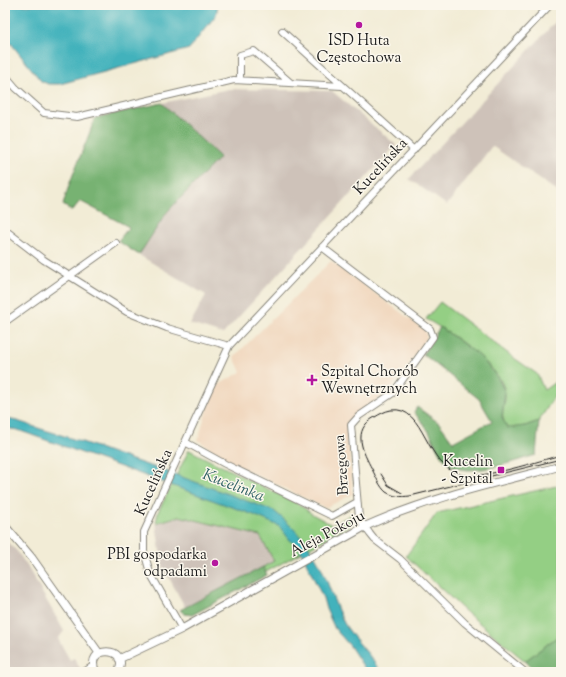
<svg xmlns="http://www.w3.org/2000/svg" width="566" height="677" viewBox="0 0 566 677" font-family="'Sorts Mill Goudy',serif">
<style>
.built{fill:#f0d6bc}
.industrial{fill:#cec2b9}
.green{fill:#94cf84;stroke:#587650}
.forest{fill:#77b272;stroke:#4a6747}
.water{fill:#43b2bc;stroke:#30676c}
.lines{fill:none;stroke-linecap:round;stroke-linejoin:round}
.minor-casing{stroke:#878479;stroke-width:8}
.tertiary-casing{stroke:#878479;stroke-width:9}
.minor{stroke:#fff;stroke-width:6}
.tertiary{stroke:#fff;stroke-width:7}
.tram{stroke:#1c1c1c;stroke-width:1}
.poi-dot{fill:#b5179e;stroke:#fbf7ec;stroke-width:1.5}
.labels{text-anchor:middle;stroke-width:3;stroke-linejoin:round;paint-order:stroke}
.poi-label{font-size:15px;fill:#1c1c1c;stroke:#fbf7ec;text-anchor:end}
.street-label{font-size:15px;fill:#1c1c1c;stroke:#fbf7ec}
.water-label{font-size:16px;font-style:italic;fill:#2e6064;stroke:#fbf7ec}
</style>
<rect width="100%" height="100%" fill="#fbf7ec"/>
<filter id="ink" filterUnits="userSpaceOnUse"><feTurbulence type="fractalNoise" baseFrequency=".025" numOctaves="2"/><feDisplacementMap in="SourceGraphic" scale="8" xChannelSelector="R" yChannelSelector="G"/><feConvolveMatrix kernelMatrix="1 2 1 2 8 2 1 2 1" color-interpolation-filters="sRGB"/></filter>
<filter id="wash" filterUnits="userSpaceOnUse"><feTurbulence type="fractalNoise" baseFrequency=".012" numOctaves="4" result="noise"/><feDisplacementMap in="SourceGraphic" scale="16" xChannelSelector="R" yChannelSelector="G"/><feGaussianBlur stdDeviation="0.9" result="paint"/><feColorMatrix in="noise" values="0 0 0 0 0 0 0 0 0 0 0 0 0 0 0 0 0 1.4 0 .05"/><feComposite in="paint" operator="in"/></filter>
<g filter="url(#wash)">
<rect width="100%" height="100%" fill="#f2ecd6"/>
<path class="built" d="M331 261 425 330 427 338 390 391 347 423 353 494 325 508 228 461 198 440 213 388 241 372 234 357Z"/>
<path class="industrial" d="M560 17 561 194 492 146 447 205 409 179Z
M229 89 332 91 396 145 223 334 190 324 206 295 139 255 167 212 220 157 162 103Z
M179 516 260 536 274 561 185 607 162 565 156 523Z
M5 540 17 551 27 566 64 631 58 639 70 660 74 658 82 672H5Z"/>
<path class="green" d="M440 302 514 358 537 374 544 390 561 378V394L557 392 539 421 525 426 507 429C498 410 506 410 505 393 503 367 447 331 426 319Z
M189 450 300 505 312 514 332 525 351 515 352 524 266 572 263 567 274 561 260 536 179 516 156 523 158 512Z
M561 485V634L525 661 466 612 406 556 437 513Z"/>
<path class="forest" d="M162 103 220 157 167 212 139 255 118 241 129 227 80 201 72 211 63 205C71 175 85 147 95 118Z
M440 327 480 356 498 378 505 392 502 417 507 428 525 426 539 421 536 455C515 461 465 480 448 463 438 455 435 442 429 432 425 425 419 419 414 412L417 407 439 423 453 442 492 421 479 399 423 354Z
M263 567 267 575 192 615 185 614 180 610Z
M561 634V672H538L525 661Z"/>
<path class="water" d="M5 5H218L216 15 189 49 60 84H48L41 81 5 36Z
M5 419C18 420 28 425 41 429 77 439 111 453 147 465L160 469 274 511C294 527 311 546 322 569 330 587 335 606 344 623 354 640 371 654 380 672H367L350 646 335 629 326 609 323 598 299 547 290 540 279 526 254 515 18 430 5 428Z"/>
</g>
<g filter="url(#ink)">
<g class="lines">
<g class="minor-casing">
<path id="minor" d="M282 31 414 150
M5 75 16 88 44 113 77 117 234 80 342 86
M240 80V55L254 51 291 83
M5 230 44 260 127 312 167 328 229 346
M322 247 430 329 433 337 393 393 359 416 351 425 359 518 370 534 374 539 400 559 465 623 525 672
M5 322 116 243
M185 442 225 464 332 516 357 502
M182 629 150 573 144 551V532L229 346 550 5
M84 672 93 666"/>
</g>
<g class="tertiary-casing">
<path id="tertiary" d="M5 526 32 558 99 653
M119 659 182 629 366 526C428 498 495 483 561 466
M96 672C82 645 132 645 118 672"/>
</g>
<use href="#minor" class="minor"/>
<use href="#tertiary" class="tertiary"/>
<path class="tram" d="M561 455C538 461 485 479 463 475 424 468 426 405 391 410 385 411 380 414 375 417 351 430 363 452 372 469 376 477 380 487 386 492 394 497 401 497 410 496L561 459
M381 474 388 485 402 493"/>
</g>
</g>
<g class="poi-dot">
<circle cx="359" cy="25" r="4"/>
<path d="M310 374h4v4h4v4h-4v4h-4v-4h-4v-4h4z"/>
<rect x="497" y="466" width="8" height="8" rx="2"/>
<circle cx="215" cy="563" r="4"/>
</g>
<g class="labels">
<g class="poi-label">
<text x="359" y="45" text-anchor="middle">ISD Huta<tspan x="359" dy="17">Częstochowa</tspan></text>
<text x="321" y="376" text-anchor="start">Szpital Chorób<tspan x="321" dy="17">Wewnętrznych</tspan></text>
<text x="493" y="466">Kucelin<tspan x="493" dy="17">- Szpital</tspan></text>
<text x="207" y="559">PBI gospodarka<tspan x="207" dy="17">odpadami</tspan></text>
</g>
<g class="street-label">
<text transform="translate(380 166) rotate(-47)" y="5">Kucelińska</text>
<text transform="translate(341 465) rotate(-94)" y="5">Brzegowa</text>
<text transform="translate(153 482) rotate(-66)" y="5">Kucelińska</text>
<text transform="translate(327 533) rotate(-28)" y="5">Aleja Pokoju</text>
</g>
<g class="water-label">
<text transform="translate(234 484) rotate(21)" y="6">Kucelinka</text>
</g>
</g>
<rect width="566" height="677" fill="none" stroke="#fbf7ec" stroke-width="20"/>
</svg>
